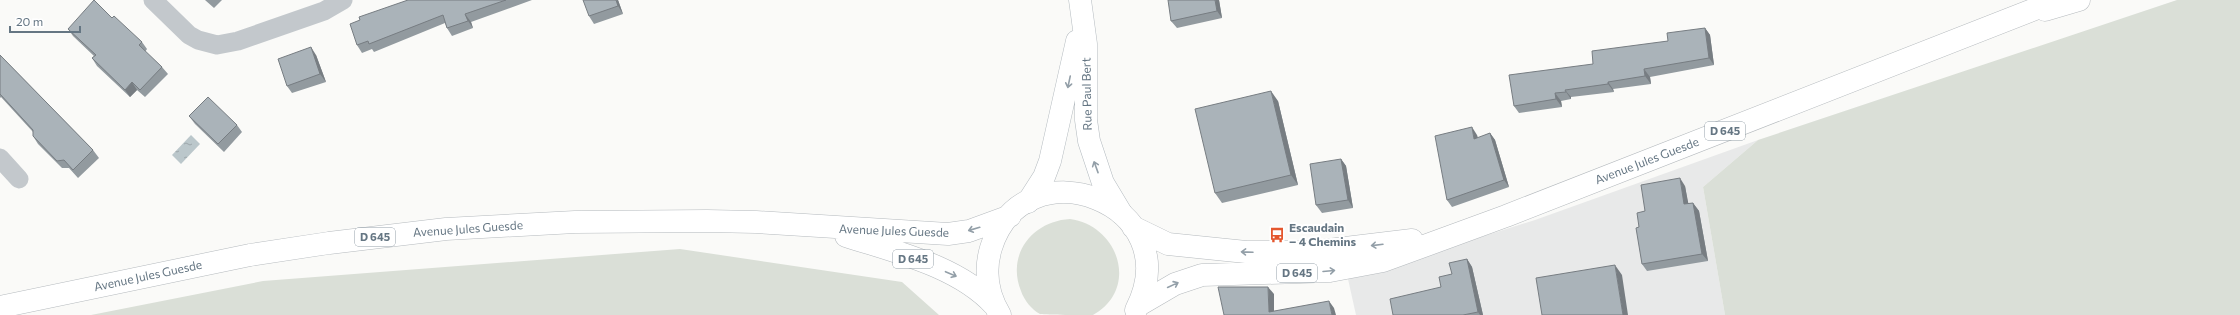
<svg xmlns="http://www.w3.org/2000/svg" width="2240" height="315" viewBox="0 0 2240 315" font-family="Commissioner,sans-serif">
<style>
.built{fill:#e8e9e9}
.green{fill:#dadfd7}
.water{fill:url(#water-ripples)}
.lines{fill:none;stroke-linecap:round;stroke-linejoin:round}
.secondary-casing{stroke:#b3babf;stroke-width:23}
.primary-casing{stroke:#b5babe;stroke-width:23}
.street{stroke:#c3c8cc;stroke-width:19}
.secondary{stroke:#fff;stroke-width:22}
.primary{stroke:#fff;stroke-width:22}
.wall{fill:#929a9f}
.shaded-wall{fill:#777d82}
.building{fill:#aab3b9;stroke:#777d82}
.oneway{stroke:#939fa8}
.labels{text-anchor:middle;stroke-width:4;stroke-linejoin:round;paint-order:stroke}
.shield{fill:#fff;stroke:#939fa8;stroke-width:1}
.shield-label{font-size:11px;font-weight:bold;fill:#657683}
.street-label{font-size:12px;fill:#657683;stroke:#fff}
.poi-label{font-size:12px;font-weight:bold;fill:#657683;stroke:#fff;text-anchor:start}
</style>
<defs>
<pattern id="water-ripples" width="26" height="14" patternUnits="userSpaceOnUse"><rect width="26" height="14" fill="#bbc7cb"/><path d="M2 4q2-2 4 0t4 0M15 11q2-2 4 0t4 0" fill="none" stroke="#9ca6aa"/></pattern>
</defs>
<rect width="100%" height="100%" fill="#fafaf8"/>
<path class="built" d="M1758 140 1703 187 1725 315H1356L1348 279 1535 220Z"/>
<path class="green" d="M2177 0H2240V315H1725L1703 187 1758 140Z
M1070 219C1120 226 1139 290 1093 315 1083 315 1047 315 1040 314 1032 310 1024 300 1021 291 1006 254 1033 221 1070 219Z
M680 249 902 282 939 315H91L263 281Z"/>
<path class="water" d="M191 135 200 144 181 164 172 155Z"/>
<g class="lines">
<g class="secondary-casing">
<path id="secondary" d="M1080 0 1086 44V120L1089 141 1103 183 1121 213
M1028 202 1044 177 1050 161 1077 41"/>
</g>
<g class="primary-casing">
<path id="primary" d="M2045 10 2079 0
M1133 227 1168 244 1246 252H1312L1412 240
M846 236C895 252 958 266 994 305
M1139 305 1175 284 1202 275 1330 271 1383 261 1506 216 2058 0
M0 307 250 255 329 243 446 229 575 222 707 221 756 222 948 234 969 231 1010 216
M1000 315C988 295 984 271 991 248 1024 141 1191 203 1136 310"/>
</g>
<path class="street" d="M153 0 189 35 198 40 217 45 238 41 324 11 343 0
M0 158 19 179"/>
<use href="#secondary" class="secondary"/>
<use href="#primary" class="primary"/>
</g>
<path class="wall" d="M205 0H222L214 8Z
M408 0H532L471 22 473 28 452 36 447 28 445 23 374 52 372 49 362 53 357 45 360 20Z
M618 0 623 14 594 24 589 16Z
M1219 0 1222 18 1177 28 1171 21Z
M112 18 142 42 147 49 145 52 162 67 168 74 145 97 137 90 130 97 97 66 92 58 94 56 73 36 68 29Z
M1705 28 1710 35 1714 65 1650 77 1651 84 1613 89 1614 92 1571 97V99L1561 101 1562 107 1519 113 1514 106 1593 64 1668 41Z
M0 55 93 150 99 158 78 178 69 168H62L38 144 33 136V132L1 97 0 98Z
M316 55 326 82 292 93 287 86Z
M1278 101 1298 185 1222 203 1215 193Z
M189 116 237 125 242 132 224 152 195 124Z
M1490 133 1495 140 1509 187 1452 207 1447 200 1477 135 1478 138Z
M1341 159 1346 166 1353 208 1322 213 1316 205Z
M1685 186 1688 204 1693 203 1699 211 1708 261 1647 271 1642 264 1639 227 1645 211Z
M1467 259 1472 267 1483 315H1393L1441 287 1452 274Z"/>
<path class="shaded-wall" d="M616 0H618L623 14 618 6Z
M1215 0H1219L1222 18 1217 11Z
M465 14 471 22 473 28 468 21Z
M1705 28 1710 35 1714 65 1709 58Z
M311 47 316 55 326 82 320 74Z
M1644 69 1650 77 1651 84 1645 76Z
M132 82 137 90 130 97 125 90Z
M1608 82 1613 89 1614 92 1608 84Z
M1565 90 1571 97V99L1566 92Z
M1271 91 1278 101 1298 185 1291 175Z
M1555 93 1561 101 1562 107 1556 99Z
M1472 127 1477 135 1479 147 1474 139Z
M1490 133 1495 140 1509 187 1504 180Z
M1341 159 1346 166 1353 208 1348 200Z
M1680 178 1685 186 1690 212 1684 204Z
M1693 203 1699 211 1708 261 1702 254Z
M1467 259 1472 267 1483 315H1480L1478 312Z
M1615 265 1622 275 1628 315H1623Z
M1268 287 1274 294V315L1269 312Z
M1329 301 1334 308 1336 315H1332Z"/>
<path class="building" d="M94 0 112 18 114 16 142 42 139 45 162 67 140 90 132 82 125 90 92 58 96 55 68 29Z
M408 0H506L465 14 468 21 447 28 443 15 369 44 368 41 357 45 350 24 360 20 359 17Z
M583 0H616L618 6 589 16Z
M1168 0H1215L1217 11 1171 21Z
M1705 28 1709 58 1644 69 1645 76 1608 82V84L1565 90 1566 92 1555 93 1556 99 1514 106 1509 75 1593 64 1592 51 1668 41 1667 33Z
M311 47 320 74 287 86 278 59Z
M0 55 93 150 73 170 64 160 57 161 33 136V130L0 94Z
M1271 91 1291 175 1215 193 1195 109Z
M208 97 237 125 218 144 189 116Z
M1472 127 1474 139 1490 133 1504 180 1447 200 1435 136Z
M1341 159 1348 200 1316 205 1310 164Z
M1680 178 1684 204 1693 203 1702 254 1642 264 1636 228 1639 227 1637 213 1645 211 1641 185Z
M1467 259 1478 312 1463 315H1393L1390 299 1441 287 1439 277 1452 274 1449 263Z
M1615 265 1623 315H1542L1536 278Z
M1218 287H1268L1269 312 1329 301 1332 315H1224Z"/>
<defs><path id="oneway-shaft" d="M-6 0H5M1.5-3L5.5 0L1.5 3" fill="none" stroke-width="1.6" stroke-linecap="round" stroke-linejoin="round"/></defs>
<g class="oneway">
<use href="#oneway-shaft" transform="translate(1069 82) rotate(102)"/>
<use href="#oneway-shaft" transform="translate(1096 167) rotate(-110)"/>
<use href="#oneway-shaft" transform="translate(974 229) rotate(164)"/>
<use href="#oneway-shaft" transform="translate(1377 245) rotate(173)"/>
<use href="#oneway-shaft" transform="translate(1247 252) rotate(-178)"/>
<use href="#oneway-shaft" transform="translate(1329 271) rotate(-5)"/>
<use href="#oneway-shaft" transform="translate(951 274) rotate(23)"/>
<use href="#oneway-shaft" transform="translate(1173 285) rotate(-25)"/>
</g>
<defs>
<g id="bus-bare" transform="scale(1.2)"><path d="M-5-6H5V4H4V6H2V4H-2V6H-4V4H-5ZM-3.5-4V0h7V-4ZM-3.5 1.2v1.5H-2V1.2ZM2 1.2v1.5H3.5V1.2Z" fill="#e4572e" stroke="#fff" stroke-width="2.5" paint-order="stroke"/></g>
</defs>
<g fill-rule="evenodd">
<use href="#bus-bare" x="1277" y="235"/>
</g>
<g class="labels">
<g class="shield">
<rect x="1705" y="122" width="40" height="18" rx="3"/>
<rect x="355" y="228" width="40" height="18" rx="3"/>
<rect x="893" y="250" width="40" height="18" rx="3"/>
<rect x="1277" y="264" width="40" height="18" rx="3"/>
</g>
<g class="shield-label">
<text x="1725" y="135">D 645</text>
<text x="375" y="241">D 645</text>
<text x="913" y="263">D 645</text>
<text x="1297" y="277">D 645</text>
</g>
<g class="street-label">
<text transform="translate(1087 94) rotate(-91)" y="4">Rue Paul Bert</text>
<text transform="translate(1647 161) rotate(-21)" y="4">Avenue Jules Guesde</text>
<text transform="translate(468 229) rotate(-4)" y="4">Avenue Jules Guesde</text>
<text transform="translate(894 231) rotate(2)" y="4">Avenue Jules Guesde</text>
<text transform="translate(148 276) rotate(-12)" y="4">Avenue Jules Guesde</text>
</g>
<g class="poi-label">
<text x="1289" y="232">Escaudain<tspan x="1289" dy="14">– 4 Chemins</tspan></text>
</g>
</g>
<path d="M10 26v6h70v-6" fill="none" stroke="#657683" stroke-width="2"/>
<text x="16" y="26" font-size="12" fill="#657683" stroke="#ffffff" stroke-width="3" paint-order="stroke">20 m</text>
</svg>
